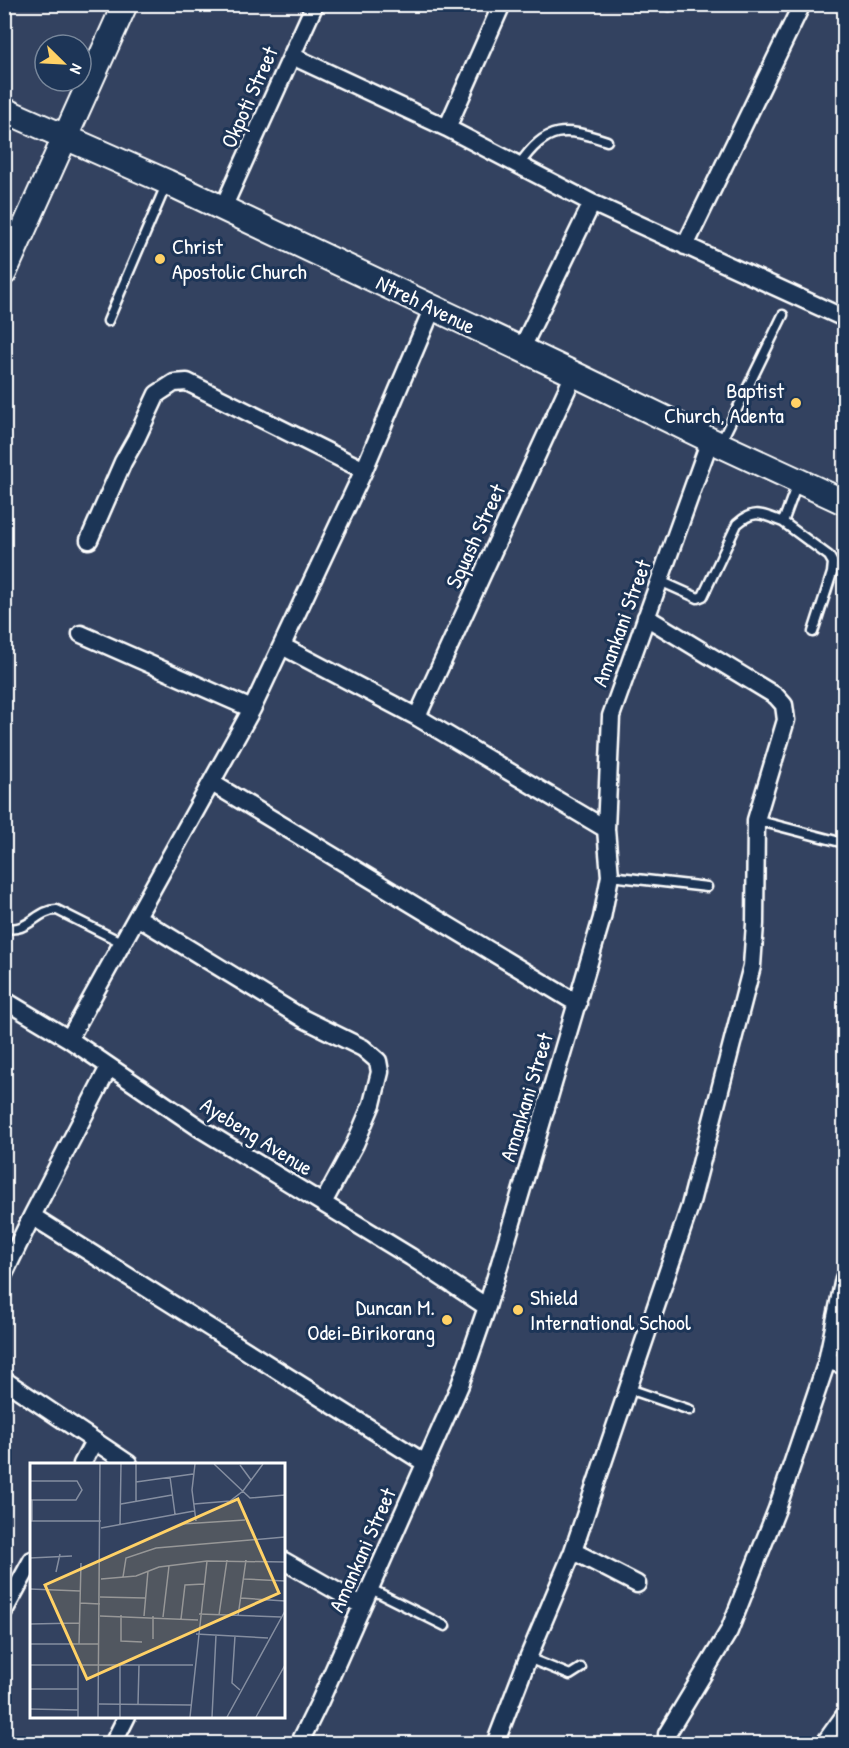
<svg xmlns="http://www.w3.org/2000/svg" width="849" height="1748" viewBox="0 0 849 1748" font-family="'Patrick Hand',sans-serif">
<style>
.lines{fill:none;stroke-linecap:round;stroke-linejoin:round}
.lane-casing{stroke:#fff;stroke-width:13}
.street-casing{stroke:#fff;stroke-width:21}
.secondary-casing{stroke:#fff;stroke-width:28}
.lane{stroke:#1d3557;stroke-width:8}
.street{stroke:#1d3557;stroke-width:16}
.secondary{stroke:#1d3557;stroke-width:24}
.poi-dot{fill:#ffd166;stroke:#1d3557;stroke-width:2}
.labels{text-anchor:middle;stroke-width:6;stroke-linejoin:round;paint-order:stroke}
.street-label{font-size:22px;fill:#fff;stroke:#1d3557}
.poi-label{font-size:22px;fill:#fff;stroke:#1d3557;text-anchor:start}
.inset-road{fill:none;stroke:#858ea0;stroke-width:1.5}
.view{fill:#ffd166;fill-opacity:0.15;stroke:#ffd166;stroke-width:3}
.inset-edge{fill:none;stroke:#fff;stroke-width:3}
</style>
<rect width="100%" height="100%" fill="#334260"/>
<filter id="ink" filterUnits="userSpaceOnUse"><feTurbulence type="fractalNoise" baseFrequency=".0167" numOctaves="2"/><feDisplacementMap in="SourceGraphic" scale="12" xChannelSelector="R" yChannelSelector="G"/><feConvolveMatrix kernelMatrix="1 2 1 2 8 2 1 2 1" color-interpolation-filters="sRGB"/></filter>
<g filter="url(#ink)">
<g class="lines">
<g class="lane-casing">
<path id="lane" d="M664 4 669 6
M519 165C547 125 564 127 607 141
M108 321 166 185
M720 444 783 315
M797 484 783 522 829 556 833 563 832 573 813 632
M660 581 698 598 703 596 737 524C755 508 763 515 783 522
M756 820 844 843
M610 876 707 887
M4 927C27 935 37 909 57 910L123 943
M629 1389 690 1410
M369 1588 445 1626
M528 1658 570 1675 581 1668"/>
</g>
<g class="street-casing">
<path id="street" d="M292 56 447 128 592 203 844 318
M447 128 502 4
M223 208 315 4
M685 246 802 4
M521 350 592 203
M89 540 123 462 136 439 157 394 174 383 187 382 364 470
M81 634 252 709
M282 646 417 717 606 829
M417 717 574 374
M212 783 578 1004
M137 917 304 1019 363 1048 378 1061 380 1072 372 1104 355 1144 323 1203
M4 1000 69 1039 201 1129 411 1257 487 1307
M69 1039 252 709 364 470 433 307
M32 1216 425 1463
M4 1274 32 1216 109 1067
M827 1361 844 1365
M4 1380 129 1464
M82 1464 94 1441
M573 1551 637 1584
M284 1561 361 1605
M4 1611 32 1560
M667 1734 729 1631 777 1509 827 1361 844 1278
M113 1744 127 1716
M299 1744 320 1701 460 1385 487 1307 602 918 610 876 606 829 611 716 710 440
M495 1744 528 1658 573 1551 690 1206 752 966 755 924 756 820 786 720 784 705 776 696 646 617
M824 1744 844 1716"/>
</g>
<g class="secondary-casing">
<path id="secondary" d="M4 110 167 182 574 374 710 440 844 502
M4 273 125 4"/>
</g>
<use href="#lane" class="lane"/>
<use href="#street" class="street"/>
<use href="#secondary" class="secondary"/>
</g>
</g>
<g class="poi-dot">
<circle cx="160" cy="259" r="6"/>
<circle cx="796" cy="403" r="6"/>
<circle cx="518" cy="1310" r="6"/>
<circle cx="447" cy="1320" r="6"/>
</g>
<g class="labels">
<g class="street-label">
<text transform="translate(249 97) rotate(-66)" y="8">Okpoti Street</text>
<text transform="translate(426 304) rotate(26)" y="8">Ntreh Avenue</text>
<text transform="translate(475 536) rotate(-65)" y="8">Squash Street</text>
<text transform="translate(621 623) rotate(-70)" y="8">Amankani Street</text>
<text transform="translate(526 1097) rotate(-73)" y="8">Amankani Street</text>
<text transform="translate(257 1136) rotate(32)" y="8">Ayebeng Avenue</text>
<text transform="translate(362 1550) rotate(-66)" y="8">Amankani Street</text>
</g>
<g class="poi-label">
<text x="172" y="254">Christ<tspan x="172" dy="25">Apostolic Church</tspan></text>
<text x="784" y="398" text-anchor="end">Baptist<tspan x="784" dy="25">Church, Adenta</tspan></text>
<text x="530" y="1305">Shield<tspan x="530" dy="25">International School</tspan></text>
<text x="435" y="1315" text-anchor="end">Duncan M.<tspan x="435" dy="25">Odei-Birikorang</tspan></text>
</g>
</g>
<g transform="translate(30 1463)">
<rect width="255" height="255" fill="#334260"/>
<path class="inset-road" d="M106 1V38M165 1 162 27 166 58M184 1 220 35 255 32M210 2 221 17M140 14 145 51M0 18H47L52 27 46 37H0M106 19 163 11M91 41 142 32M164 41 200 38 213 28 233 1M0 58H71M2 58V37M152 61 215 57M90 62 91 1M71 65 164 48M0 95 42 93M26 109 30 91M93 114 96 95 126 85 255 74M71 116 106 113 129 104 177 98 255 99M214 116 255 118M0 126 50 128M70 134 115 135M211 135 255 138M50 140 70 141M169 151 251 154M91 152V178L112 179M189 152 197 97M70 153 168 157M114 153 118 108M123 153V176M208 153 216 97M133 154 139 103M151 156 155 122 174 121M0 161 49 160M166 171 238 175M205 173 202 220 210 227M0 181H69M49 181 51 100M0 202H163M48 202V254M0 226H48M69 241 161 242M108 241 109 202M0 246 48 247M68 254 70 1M90 254V202M160 254 177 98M182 254 186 172M197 254 255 148M226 254 255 202"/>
<path class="view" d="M208 36 249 130 57 216 15 122Z"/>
<rect width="255" height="255" class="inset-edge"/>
</g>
<rect width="849" height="1748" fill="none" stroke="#1d3557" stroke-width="24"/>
<rect x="12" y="12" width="825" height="1724" fill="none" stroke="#fff" stroke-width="2" filter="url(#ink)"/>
<g transform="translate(63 63) rotate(114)"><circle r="28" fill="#1d3557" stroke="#77869a" stroke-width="1.5"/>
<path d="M0-4.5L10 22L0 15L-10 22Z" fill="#ffd166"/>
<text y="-9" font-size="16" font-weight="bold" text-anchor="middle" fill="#ffffff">N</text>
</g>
</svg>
